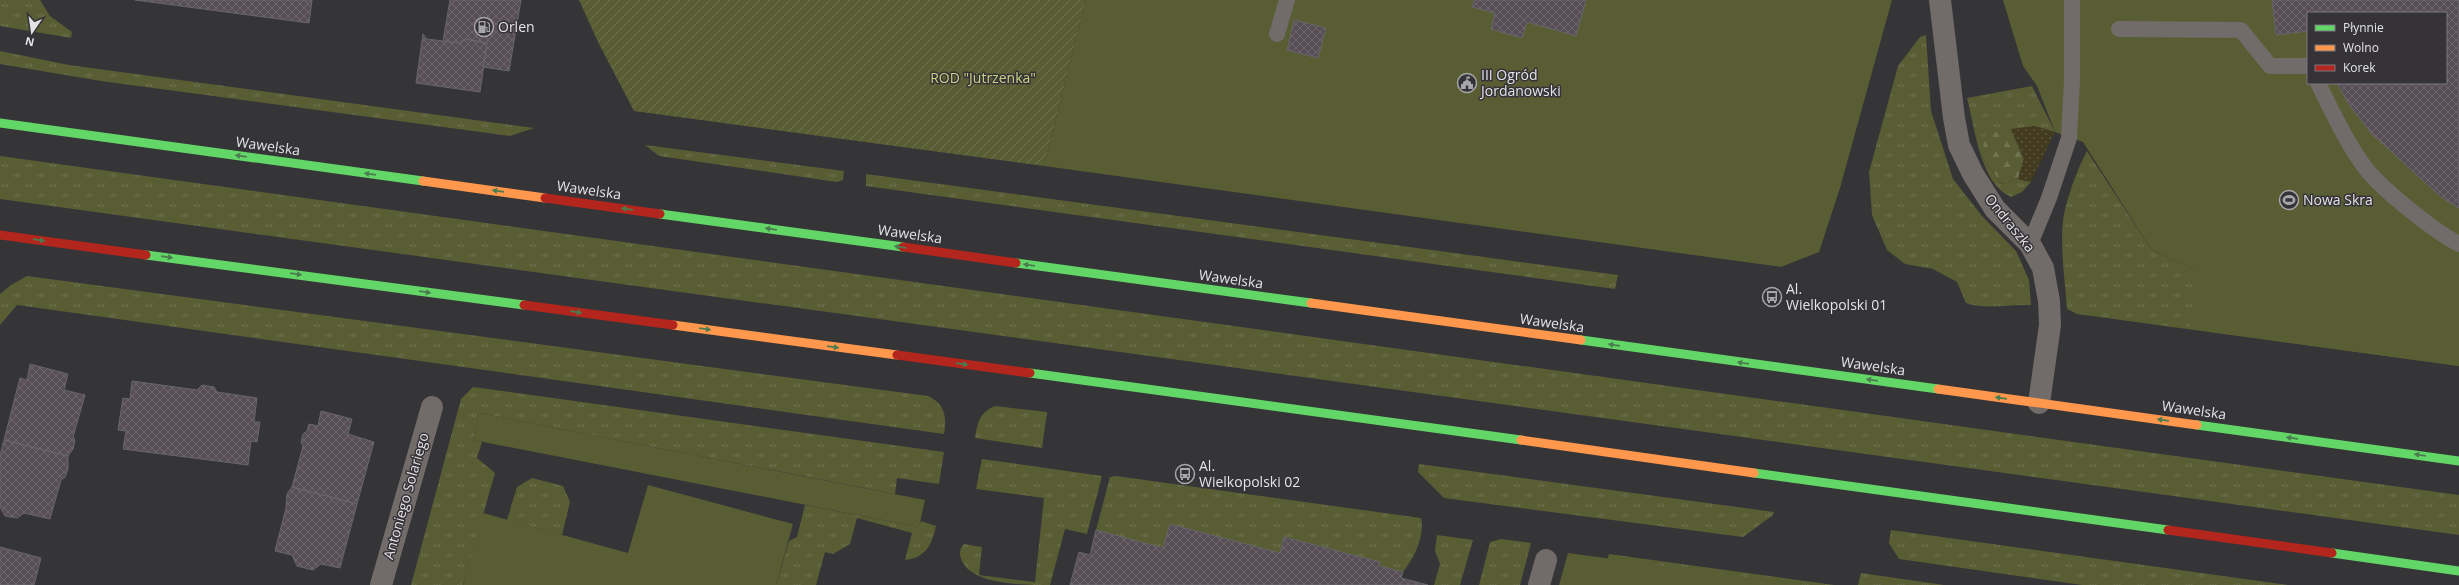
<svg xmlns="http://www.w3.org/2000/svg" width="2459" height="585" viewBox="0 0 2459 585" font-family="'Open Sans',sans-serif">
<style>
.grass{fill:url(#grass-tufts)}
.forest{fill:url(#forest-firs)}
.sand{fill:url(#sand-dots)}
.park{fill:#585d34;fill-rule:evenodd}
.garden{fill:url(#garden-furrows)}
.building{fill:url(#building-cross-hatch);stroke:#676668}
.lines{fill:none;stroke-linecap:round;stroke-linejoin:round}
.lane{stroke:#716b69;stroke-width:16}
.street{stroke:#716b69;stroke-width:22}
.fast{stroke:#63d668;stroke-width:9}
.slow{stroke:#ff974d;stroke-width:9}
.jam{stroke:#b3261e;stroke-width:9}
.oneway{fill:#4a7c4e}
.labels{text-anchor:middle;stroke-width:3;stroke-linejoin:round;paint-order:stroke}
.poi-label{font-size:14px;fill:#e4e3e6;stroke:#353338;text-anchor:start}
.park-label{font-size:14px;fill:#c9d483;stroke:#353338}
.street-label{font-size:14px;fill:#e4e3e6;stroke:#353338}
</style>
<defs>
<pattern id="grass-tufts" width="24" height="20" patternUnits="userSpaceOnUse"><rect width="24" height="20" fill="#585d34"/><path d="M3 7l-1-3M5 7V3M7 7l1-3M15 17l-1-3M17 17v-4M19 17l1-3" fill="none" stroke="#707451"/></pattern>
<pattern id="forest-firs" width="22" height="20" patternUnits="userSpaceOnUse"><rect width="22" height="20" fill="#585d34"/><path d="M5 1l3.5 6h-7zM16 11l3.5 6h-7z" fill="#707451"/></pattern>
<pattern id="sand-dots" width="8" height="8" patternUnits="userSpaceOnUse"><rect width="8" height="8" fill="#423b20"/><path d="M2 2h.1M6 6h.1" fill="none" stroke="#5d5740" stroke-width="1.8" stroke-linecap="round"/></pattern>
<pattern id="garden-furrows" width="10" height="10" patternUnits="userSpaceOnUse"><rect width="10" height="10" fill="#585d34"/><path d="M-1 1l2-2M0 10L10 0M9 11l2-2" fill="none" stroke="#707451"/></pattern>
<pattern id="building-cross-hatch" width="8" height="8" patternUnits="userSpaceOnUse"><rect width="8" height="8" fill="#574e56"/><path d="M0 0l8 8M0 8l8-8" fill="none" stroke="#6f676e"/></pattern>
</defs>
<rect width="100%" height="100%" fill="#353437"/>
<path class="grass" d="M0 0H40L50 16 72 32 71 38 0 26Z
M1926 35 1931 111 1953 179 1982 216 2016 251 2029 280 2031 305C2008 304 1986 310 1966 303L1957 282 1933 269 1905 264 1887 250 1872 215 1869 172 1898 66 1920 37Z
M0 51 69 65 534 128 510 136 101 81 0 64Z
M2032 86 2055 132 2034 126 1987 134 1981 156 2002 184 2018 179 2031 182 2022 192 2011 197C1980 184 1975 128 1967 98Z
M645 145 844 171 843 180 837 182 659 156Z
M2087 151 2151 249 2196 271 2459 366 2077 314 2067 309C2065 280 2059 242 2064 214 2069 192 2077 170 2087 151Z
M0 156 2459 495V535L0 199Z
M866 174 1618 275 1615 289 866 186Z
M27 276 928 396C945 404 947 417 944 434L17 305 0 325V294L11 285Z
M473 387 944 452 939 484 897 478 895 494 479 413 473 440 482 442 477 458 495 473 463 585H411L461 399Z
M995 406 1047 412 1042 448 975 438C978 422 979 413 995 406Z
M982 459 1102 476 1087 534 1065 529 1050 585C1024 585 973 585 962 561 959 555 959 549 964 544L982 547 979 575 1035 582 1044 498 976 489Z
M1419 464 1774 512 1773 515 1743 537 1444 498 1418 472Z
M1116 476 1421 518C1425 537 1414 558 1403 572L1379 566 1380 562 1285 537 1280 553 1170 524 1163 548 1096 530 1110 477Z
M532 478 563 486 570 502 562 535 507 520 517 487Z
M805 505 919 527 921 521 936 526C932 544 926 558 905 560L912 533 857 518 850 544 833 554 825 552 816 585H776L789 541 797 537Z
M1891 530 2288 585H2082L1899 559 1889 543Z
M1437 535 1473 540 1460 585H1434L1440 564 1435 551Z
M1501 539 1531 543 1520 585H1479L1490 542Z
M1609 554 1834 585H1638L1606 563Z
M1861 573 1944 585H1858Z"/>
<path class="forest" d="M2011 129 2024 159 2018 179 2002 184 1981 156 1986 134Z"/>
<path class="sand" d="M2034 126 2055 132 2031 182 2018 179 2024 159 2011 129Z"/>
<path class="park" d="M1086 0H1892L1840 188 1819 252 1781 267 1044 166Z
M2003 0H2459V366L2190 329 2196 271 2151 249 2083 142 2055 132 2037 86 2023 66ZM2308 13H2446V83H2308Z
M479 413 925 500 919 527 473 440Z
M648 485 793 524 776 585H463L483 513 628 553Z
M1568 553 1807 585H1559Z"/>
<path class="garden" d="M579 0H1086L1044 166 634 111 598 42Z"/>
<path class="building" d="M135 0H312L309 23Z
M450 0H521L509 71 483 67 487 43 464 39 459 43 443 41Z
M1474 0H1586L1576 36 1527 22 1522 38 1491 29 1495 13 1472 7Z
M2272 0H2459V208L2441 197 2372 134 2350 106 2337 83H2446V13H2308V31L2276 35Z
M1294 20 1326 28 1318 58 1287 50Z
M423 34 427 39 459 43 464 39 487 43 480 92 416 83Z
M30 364 68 374 64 390 85 395 73 437 75 440 73 449 68 456 4 440 20 378 27 380Z
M132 381 197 390 202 385 214 387 217 392 257 398 254 422H260L257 442 251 441 248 465 123 449 126 431 118 430 123 398 130 399Z
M321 411 352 419 348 434 374 442 357 504 292 487 303 446 301 442 303 434 307 431 309 424 318 426Z
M4 440 68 456V469L65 477 61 480 50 519 24 513 17 518 5 516 0 507V455Z
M292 487 357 504 340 568 321 564 313 570 297 566 292 555 275 551 286 508 287 494Z
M1170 524 1280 553 1284 537 1380 562 1379 566 1403 572 1401 578 1428 585H1070L1079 552 1090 555 1096 530 1163 548Z
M0 547 41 558 34 585H0Z"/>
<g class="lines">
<path class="lane" d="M2119 29 2241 30 2270 66H2308
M1277 34 1287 0
M2318 83C2332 111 2352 155 2374 178 2395 199 2434 231 2459 244
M2030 244 2049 198 2069 138 2072 80V0"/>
<path class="street" d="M1940 0 1954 118 1959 145 1973 174 1995 209 2030 244 2043 268 2049 301 2050 325 2039 403
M381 585 432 407
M1539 585 1546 560"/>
<path class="fast" d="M0 123 423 181
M660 214 903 247
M146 255 524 305
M1016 263 1311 303
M1581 340 1938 389
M1030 373 1521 440
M2197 425 2459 461
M1754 473 2168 530
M2332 553 2459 571"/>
<path class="slow" d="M423 181 545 198
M1311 303 1581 340
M673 325 897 355
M1938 389 2197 425
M1521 440 1754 473"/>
<path class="jam" d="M545 198 660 214
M0 235 146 255
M903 247 1016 263
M524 305 673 325
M897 355 1030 373
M2168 530 2332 553"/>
</g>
<defs><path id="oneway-solid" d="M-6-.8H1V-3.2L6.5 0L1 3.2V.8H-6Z"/></defs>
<g class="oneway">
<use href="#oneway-solid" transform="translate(241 156) rotate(-172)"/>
<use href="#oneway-solid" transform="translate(370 174) rotate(-172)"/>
<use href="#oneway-solid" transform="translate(498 191) rotate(-172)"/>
<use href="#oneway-solid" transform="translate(627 209) rotate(-172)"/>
<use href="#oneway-solid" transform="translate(771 229) rotate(-172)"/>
<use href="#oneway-solid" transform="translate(39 240) rotate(8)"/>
<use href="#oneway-solid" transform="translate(900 247) rotate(-172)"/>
<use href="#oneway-solid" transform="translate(167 257) rotate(8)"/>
<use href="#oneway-solid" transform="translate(1029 265) rotate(-172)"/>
<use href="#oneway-solid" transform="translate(296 274) rotate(8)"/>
<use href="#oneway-solid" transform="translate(425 292) rotate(8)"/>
<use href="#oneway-solid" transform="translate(576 312) rotate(8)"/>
<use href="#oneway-solid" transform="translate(705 329) rotate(8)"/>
<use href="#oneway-solid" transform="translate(1614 345) rotate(-172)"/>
<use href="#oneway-solid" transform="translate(833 347) rotate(8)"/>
<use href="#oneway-solid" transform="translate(1743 363) rotate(-172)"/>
<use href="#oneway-solid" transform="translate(962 364) rotate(8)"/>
<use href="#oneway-solid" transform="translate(1872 380) rotate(-172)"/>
<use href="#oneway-solid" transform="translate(2001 398) rotate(-172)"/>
<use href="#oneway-solid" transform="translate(2163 420) rotate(-172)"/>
<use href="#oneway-solid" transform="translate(2292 438) rotate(-172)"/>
<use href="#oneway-solid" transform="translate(2420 455) rotate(-172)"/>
</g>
<defs>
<g id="fuel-ring" transform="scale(1)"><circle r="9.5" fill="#353338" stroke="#a7a6a9" stroke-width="1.5"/><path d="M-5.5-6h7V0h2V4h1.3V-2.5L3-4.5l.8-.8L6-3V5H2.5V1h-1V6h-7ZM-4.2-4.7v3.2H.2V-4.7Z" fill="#a7a6a9"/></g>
<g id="civic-ring" transform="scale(1)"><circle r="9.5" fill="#353338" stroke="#a7a6a9" stroke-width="1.5"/><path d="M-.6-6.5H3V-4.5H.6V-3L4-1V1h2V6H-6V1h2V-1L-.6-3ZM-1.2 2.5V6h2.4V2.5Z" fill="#a7a6a9"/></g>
<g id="stadium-ring" transform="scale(1)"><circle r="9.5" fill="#353338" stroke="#a7a6a9" stroke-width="1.5"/><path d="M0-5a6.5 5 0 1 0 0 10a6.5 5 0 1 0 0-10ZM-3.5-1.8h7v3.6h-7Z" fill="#a7a6a9"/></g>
<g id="bus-ring" transform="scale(1)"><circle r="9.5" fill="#353338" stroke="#a7a6a9" stroke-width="1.5"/><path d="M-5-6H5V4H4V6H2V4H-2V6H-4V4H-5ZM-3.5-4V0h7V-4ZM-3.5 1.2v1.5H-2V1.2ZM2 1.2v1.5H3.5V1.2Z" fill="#a7a6a9"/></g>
</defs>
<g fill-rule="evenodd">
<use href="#fuel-ring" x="484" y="27"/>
<use href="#civic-ring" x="1467" y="83"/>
<use href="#stadium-ring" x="2289" y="200"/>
<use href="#bus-ring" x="1772" y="297"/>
<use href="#bus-ring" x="1185" y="474"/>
</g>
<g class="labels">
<g class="poi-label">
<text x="498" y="32">Orlen</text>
<text x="1481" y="80">III Ogród<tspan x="1481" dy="16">Jordanowski</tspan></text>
<text x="2303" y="205">Nowa Skra</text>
<text x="1786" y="294">Al.<tspan x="1786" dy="16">Wielkopolski 01</tspan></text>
<text x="1199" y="471">Al.<tspan x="1199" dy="16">Wielkopolski 02</tspan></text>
</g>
<g class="park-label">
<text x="983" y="83">ROD "Jutrzenka"</text>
</g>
<g class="street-label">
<text transform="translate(268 146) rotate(8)" y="5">Wawelska</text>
<text transform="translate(589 190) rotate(8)" y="5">Wawelska</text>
<text transform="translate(2010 223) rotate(51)" y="5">Ondraszka</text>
<text transform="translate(910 234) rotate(8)" y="5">Wawelska</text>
<text transform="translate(1231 279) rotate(8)" y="5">Wawelska</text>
<text transform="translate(1552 323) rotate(8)" y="5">Wawelska</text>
<text transform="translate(1873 366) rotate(8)" y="5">Wawelska</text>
<text transform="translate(2194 410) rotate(8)" y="5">Wawelska</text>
<text transform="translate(406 496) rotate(-74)" y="5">Antoniego Solariego</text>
</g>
</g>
<rect x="2307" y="12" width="140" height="72" fill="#353338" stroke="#7b797e"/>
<rect x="2315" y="25" width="20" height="6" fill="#63d668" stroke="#7b797e"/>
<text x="2343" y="32" font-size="12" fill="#e4e3e6">Płynnie</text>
<rect x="2315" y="45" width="20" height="6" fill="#ff974d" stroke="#7b797e"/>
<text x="2343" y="52" font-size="12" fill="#e4e3e6">Wolno</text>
<rect x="2315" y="65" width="20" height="6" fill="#b3261e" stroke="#7b797e"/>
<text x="2343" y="72" font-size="12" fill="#e4e3e6">Korek</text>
<g transform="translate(32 32) rotate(193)" stroke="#353338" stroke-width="3" paint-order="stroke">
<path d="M0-3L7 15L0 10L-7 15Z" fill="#e4e3e6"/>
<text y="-6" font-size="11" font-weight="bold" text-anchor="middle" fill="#e4e3e6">N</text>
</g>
</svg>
